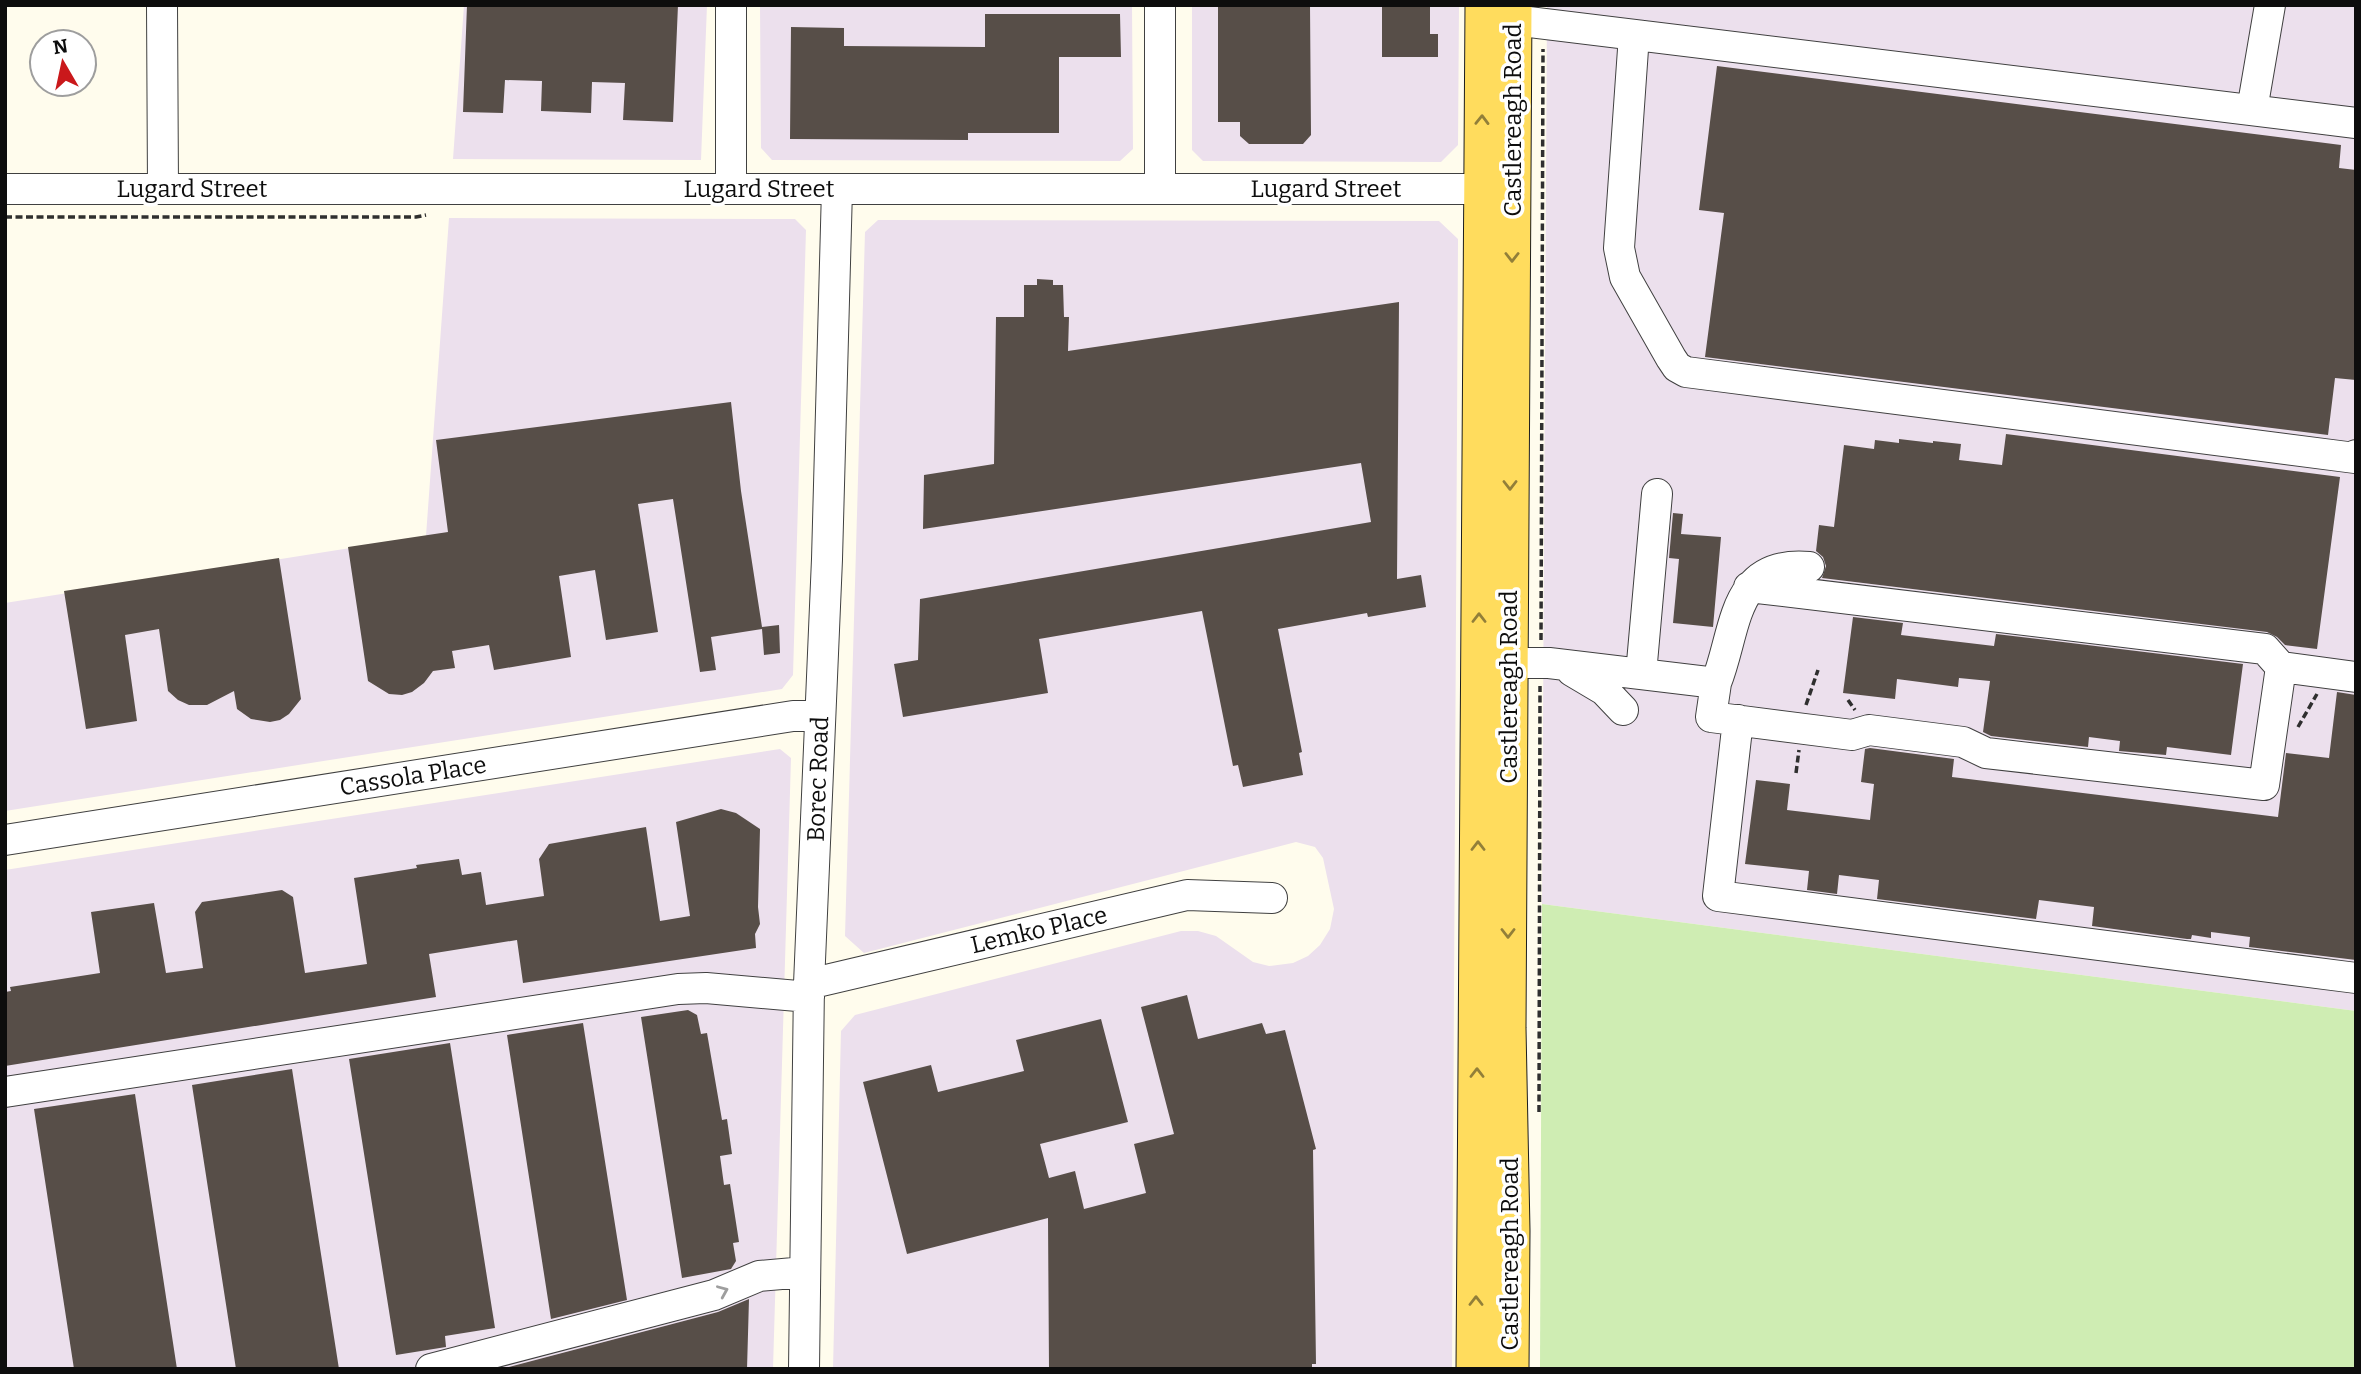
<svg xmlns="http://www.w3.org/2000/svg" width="2361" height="1374" viewBox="0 0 2361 1374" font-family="Bitter,serif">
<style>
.industrial{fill:#ece0ed}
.green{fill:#cfedb3}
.building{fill:#574e48}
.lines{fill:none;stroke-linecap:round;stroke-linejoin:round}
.minor-casing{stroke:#404040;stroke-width:32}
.major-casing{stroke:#1e1e1e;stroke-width:39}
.path{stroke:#2f2f2f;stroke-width:3.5;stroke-dasharray:7 3.5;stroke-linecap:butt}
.minor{stroke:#fff;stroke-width:30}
.major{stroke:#ffdc5d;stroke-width:37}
.oneway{stroke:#927f39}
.oneway2{stroke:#9e9e9e}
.labels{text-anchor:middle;stroke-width:7;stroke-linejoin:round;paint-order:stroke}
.street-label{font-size:24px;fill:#0d0d0d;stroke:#fff}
</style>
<rect width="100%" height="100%" fill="#fffced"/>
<path class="industrial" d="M464 5H707L701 160 453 159Z
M760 5H1132L1133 149 1120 161 772 160 761 148Z
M1192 5H1459L1458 145 1441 162 1203 161 1192 150Z
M1547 5H2356V1011L1542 904Z
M449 218 795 219 806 230 793 675 782 689 5 811V603L426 536Z
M878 220 1439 221 1458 239 1452 1369H833L841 1031 855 1015 1181 931H1198L1216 936 1253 962 1269 966 1293 963 1308 956 1320 945 1330 929 1334 909 1323 858 1315 847 1296 842 864 953 845 936 865 232Z
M780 749 791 758 773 1369H5V870Z"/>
<path class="green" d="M1542 904 2356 1011V1369H1540Z"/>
<path class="building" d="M467 5H678L673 122 623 120 625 83 592 82 591 113 541 111 542 81 505 80 503 113 463 112Z
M1218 5H1310L1311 135 1303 144H1249L1240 136V122H1218Z
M1382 5H1430V34H1438V57H1382Z
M985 14H1120L1121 57H1059V133H968V140L790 139 791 27 844 28V46L985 47Z
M1717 66 2341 145 2339 168 2356 170V380L2335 378 2328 435 1705 357 1724 213 1699 210Z
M1037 279 1053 280V285H1063L1064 317H1069L1068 351 1399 302 1397 579 1421 575 1426 607 1368 617 1367 613 1278 629 1302 752 1299 753 1303 775 1243 787 1238 765 1233 766 1202 611 1039 639 1048 693 903 717 894 664 918 660 920 599 1371 522 1361 463 923 529 924 475 994 464 996 317H1024V285H1037Z
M731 402 741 491 762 627 779 625 780 653 764 655 762 629 711 637 716 670 700 672 673 499 638 504 658 632 606 640 595 570 559 576 571 657 494 670 489 645 452 651 455 668 433 671 424 683 412 692 402 695 389 694 368 681 348 547 448 532 436 440Z
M2006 434 2340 477 2317 649 2285 645 2277 637 2267 632 1822 578 1826 566 1823 557 1816 551 1819 525 1834 527 1844 445 1874 449 1875 440 1899 443V439L1933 443V441L1961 444 1959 460 2002 465Z
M1673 513 1683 514 1681 534 1721 537 1713 627 1673 623 1679 559 1669 558Z
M279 558 301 699 289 714 280 720 270 722 251 719 237 709 234 691 207 705H189L178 700 168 691 159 629 125 635 137 721 86 729 64 591Z
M1853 617 1903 623 1901 635 1994 646 1996 634 2243 664 2231 755 2167 747 2166 755 2119 751 2120 741 2089 737 2088 747 1991 736 1983 732 1990 681 1959 678 1958 687 1897 679 1895 699 1843 693Z
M2337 692 2356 695V960L2249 947 2250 937 2211 932V938L2192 935 2191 939H2187L2092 926 2094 907 2039 900 2036 919 1877 899 1879 880 1839 875 1837 894 1807 890 1809 871 1745 864 1756 780 1790 784 1787 810 1870 820 1874 784 1861 782 1865 749 1870 748 1954 759 1952 777 2278 817 2286 753 2329 758Z
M721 809 736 813 760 829 758 907 760 924 755 934 756 948 523 983 517 940 429 954 436 997 5 1066V992L11 991 10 987 100 973 91 912 154 903 166 973 203 968 195 912 202 902 282 890 293 897 305 973 367 964 354 878 417 868 416 865 459 859 462 875 481 872 486 905 544 896 539 859 549 844 646 827 660 921 690 916 676 822Z
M1187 995 1198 1039 1262 1023 1266 1034 1285 1030 1316 1149 1313 1150 1316 1364H1312V1369H1049L1048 1218 907 1254 863 1082 931 1065 938 1092 1024 1071 1016 1040 1101 1019 1128 1122 1040 1144 1049 1178 1075 1171 1084 1209 1146 1193 1134 1144 1174 1134 1141 1007Z
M688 1010 697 1015 701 1034 707 1033 722 1120 727 1119 732 1154 720 1156 724 1185 730 1184 739 1242 733 1243 736 1261 731 1269 682 1278 641 1017Z
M583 1023 627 1300 551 1319 507 1035Z
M450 1043 495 1328 445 1336 446 1347 396 1355 349 1059Z
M292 1069 339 1369H236L192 1085Z
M135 1094 177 1369H74L34 1109Z
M749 1299 747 1369H501L718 1312Z"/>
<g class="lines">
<g class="minor-casing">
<path id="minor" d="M162 5 163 189
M731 5V189
M1513 20 2356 123
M1634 35 1619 248 1625 277 1671 358 1677 367 1686 372 2355 458 2356 455
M2252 110 2270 5
M5 189H1503
M1160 189V5
M1749 587 2265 649 2281 667 2356 677
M1509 663H1549L1716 683C1737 631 1731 560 1809 567
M1572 671 1604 690 1623 710
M1641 674 1657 494
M1716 683 1711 717 1852 735 1869 730 1963 742 1986 753 2264 785 2281 667
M1738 720 1718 896 2356 978
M5 840 793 716H820
M809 984 1187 895 1272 898
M5 1092 678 989 706 988 809 997
M431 1369 714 1295 759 1276 805 1272
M804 1369 809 984 827 559 837 189"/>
</g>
<g class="major-casing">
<path id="major" d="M1475 1369 1484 5
M1510 1369 1511 1231 1507 1028 1513 5"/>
</g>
<path class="path" d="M5 217H416L426 215
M1541 640 1543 49
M1848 700 1855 710
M1806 705 1818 670
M2298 727 2317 694
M1796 773 1799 750
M1539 1112 1540 686"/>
<use href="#minor" class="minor"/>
<use href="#major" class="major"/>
</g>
<defs><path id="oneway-chevron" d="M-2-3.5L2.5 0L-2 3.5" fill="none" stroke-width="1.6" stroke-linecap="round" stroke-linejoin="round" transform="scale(1.75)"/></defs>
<g class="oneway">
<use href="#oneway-chevron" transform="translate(1482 120) rotate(-89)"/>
<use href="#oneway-chevron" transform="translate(1512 257) rotate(90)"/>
<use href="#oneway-chevron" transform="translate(1510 485) rotate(90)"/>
<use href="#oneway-chevron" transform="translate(1479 618) rotate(-90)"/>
<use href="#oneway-chevron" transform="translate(1478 846) rotate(-90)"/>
<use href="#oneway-chevron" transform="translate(1508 933) rotate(90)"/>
<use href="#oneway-chevron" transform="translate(1477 1073) rotate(-90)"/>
<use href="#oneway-chevron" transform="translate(1476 1301) rotate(-90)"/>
</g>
<use class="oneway2" href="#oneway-chevron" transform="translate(723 1291) rotate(-23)"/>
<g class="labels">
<g class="street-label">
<text transform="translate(1513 120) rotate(-90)" y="8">Castlereagh Road</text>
<text x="192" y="197">Lugard Street</text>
<text x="759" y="197">Lugard Street</text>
<text x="1326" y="197">Lugard Street</text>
<text transform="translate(1509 687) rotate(-90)" y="8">Castlereagh Road</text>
<text transform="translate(413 776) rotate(-9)" y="8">Cassola Place</text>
<text transform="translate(818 779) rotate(-88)" y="8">Borec Road</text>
<text transform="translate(1039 930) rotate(-13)" y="8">Lemko Place</text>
<text transform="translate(1510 1254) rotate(-90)" y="8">Castlereagh Road</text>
</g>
</g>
<rect width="2361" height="1374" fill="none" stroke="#0d0d0d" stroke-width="14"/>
<g transform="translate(63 63) rotate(351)"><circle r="33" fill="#ffffff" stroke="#9e9e9e" stroke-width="2"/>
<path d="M0-5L12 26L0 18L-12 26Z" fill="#ca181b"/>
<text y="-10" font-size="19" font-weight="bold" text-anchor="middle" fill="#0d0d0d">N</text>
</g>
</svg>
